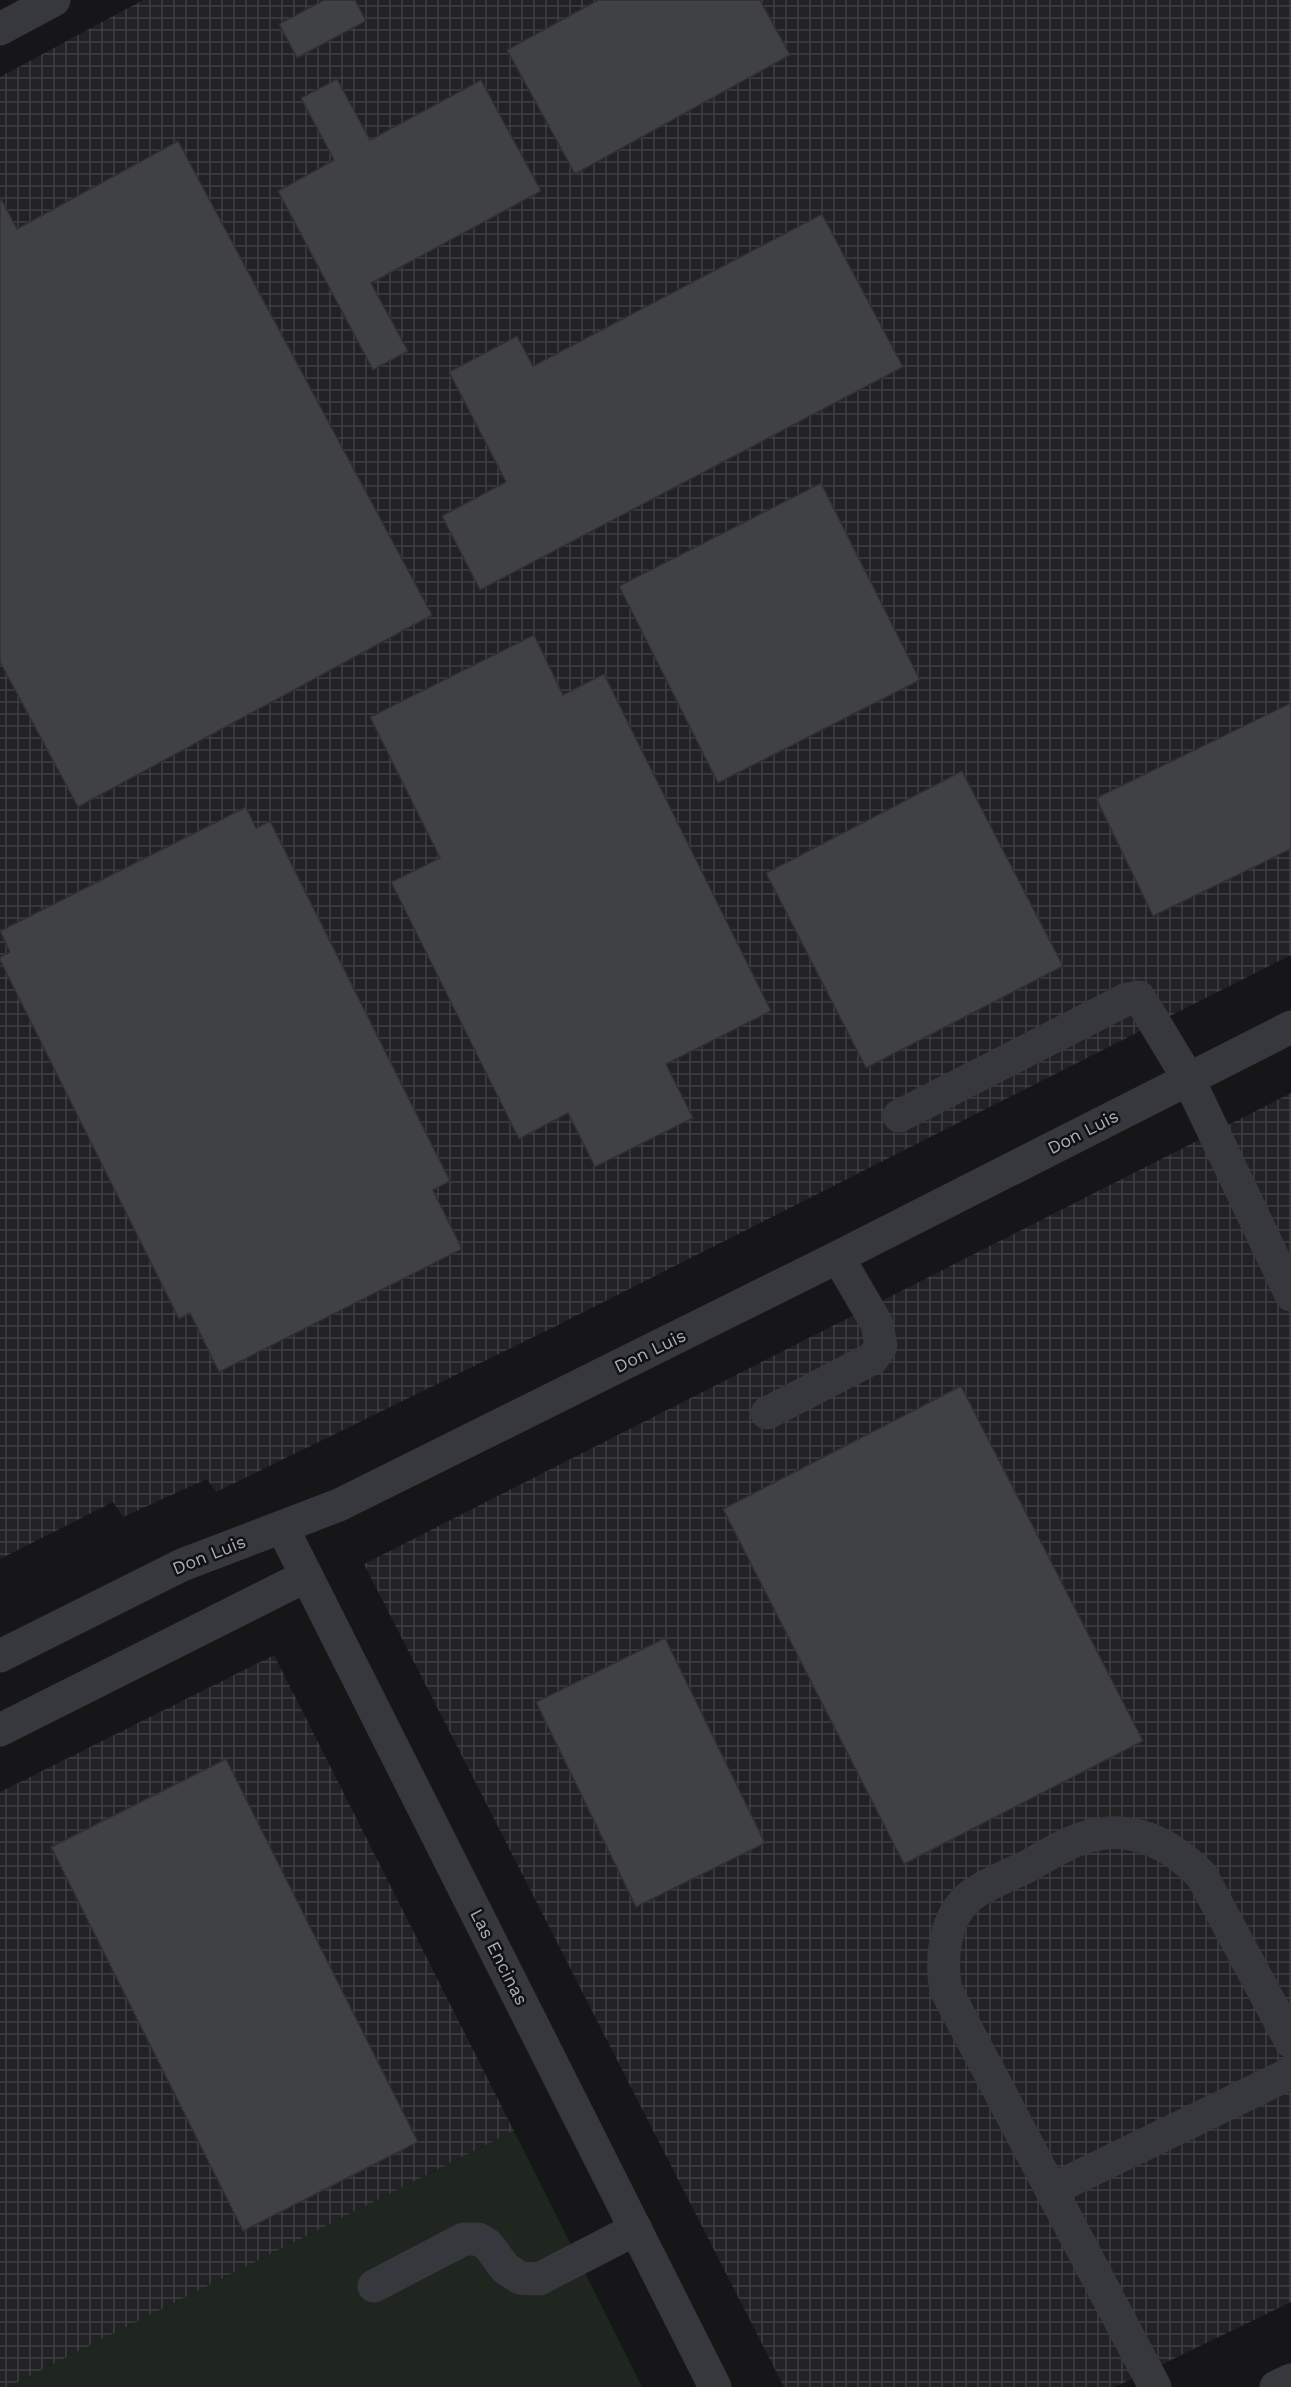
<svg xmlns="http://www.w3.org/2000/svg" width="1291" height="2387" viewBox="0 0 1291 2387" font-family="'Work Sans',sans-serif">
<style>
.industrial{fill:url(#industrial-grid)}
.green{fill:#1e261f}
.building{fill:#404145;stroke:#303034;stroke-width:1.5}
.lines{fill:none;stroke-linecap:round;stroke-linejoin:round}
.minor{stroke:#37383d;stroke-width:33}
.labels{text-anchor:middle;stroke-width:5;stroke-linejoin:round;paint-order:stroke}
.street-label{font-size:18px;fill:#a8adb8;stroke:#111113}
</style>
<defs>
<pattern id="industrial-grid" width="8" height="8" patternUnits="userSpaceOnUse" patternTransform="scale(1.5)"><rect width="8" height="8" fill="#222225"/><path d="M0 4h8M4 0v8" fill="none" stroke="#3f3f43"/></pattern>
</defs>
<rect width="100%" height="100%" fill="#161618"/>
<path class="industrial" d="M143 0H1291V955L552 1328 216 1492 207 1479 123 1517 113 1502 0 1559V77Z
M1291 1093V2302L1115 2387H784L364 1564Z
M274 1655 514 2131 8 2387H0V1792Z"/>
<path class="green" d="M514 2131 642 2387H8Z"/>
<path class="building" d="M324 0H355L366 21 297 58 279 24Z
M598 0H760L790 55 575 174 507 50Z
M337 79 370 140 481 80 541 191 371 283 408 351 373 370 278 191 334 160 301 98Z
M178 141 432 615 78 807 0 662V197L17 229Z
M822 214 903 367 480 590 442 516 506 482 449 372 517 336 533 366Z
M821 483 920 680 718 783 619 586Z
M534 635 563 695 604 674 771 1011 666 1064 693 1118 595 1167 568 1113 519 1139 391 882 440 858 370 717Z
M1291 703V849L1153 916 1096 798Z
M962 771 1063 966 866 1068 766 873Z
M246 807 256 828 270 821 450 1181 433 1190 462 1249 219 1372 190 1313 179 1319 0 960V957L10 952 0 931Z
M961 1386 1143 1741 904 1864 723 1509Z
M665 1638 765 1843 636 1907 536 1702Z
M226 1759 418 2142 243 2231 51 1847Z"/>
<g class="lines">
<path class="minor" d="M0 29 54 0
M899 1116 1127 999 1139 997 1188 1078 1291 1295
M767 1413 873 1358 881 1346 877 1324 838 1257
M282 1527 715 2387
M0 1656 182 1565 339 1505 838 1257 1291 1027
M0 1730 306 1576
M1051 2190 1291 2073
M374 2286 464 2239H478L488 2245 505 2268 520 2278 539 2279 636 2229
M1155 2387 946 1990C940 1958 944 1915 973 1894 989 1883 1009 1875 1026 1867 1044 1857 1064 1844 1083 1838 1131 1823 1169 1842 1202 1876L1291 2042
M1276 2387 1291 2380"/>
</g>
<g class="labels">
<g class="street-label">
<text transform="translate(1083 1132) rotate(-27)" y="6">Don Luis</text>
<text transform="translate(650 1351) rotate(-26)" y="6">Don Luis</text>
<text transform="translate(209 1555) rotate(-22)" y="6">Don Luis</text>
<text transform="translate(499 1957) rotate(63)" y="6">Las Encinas</text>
</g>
</g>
</svg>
